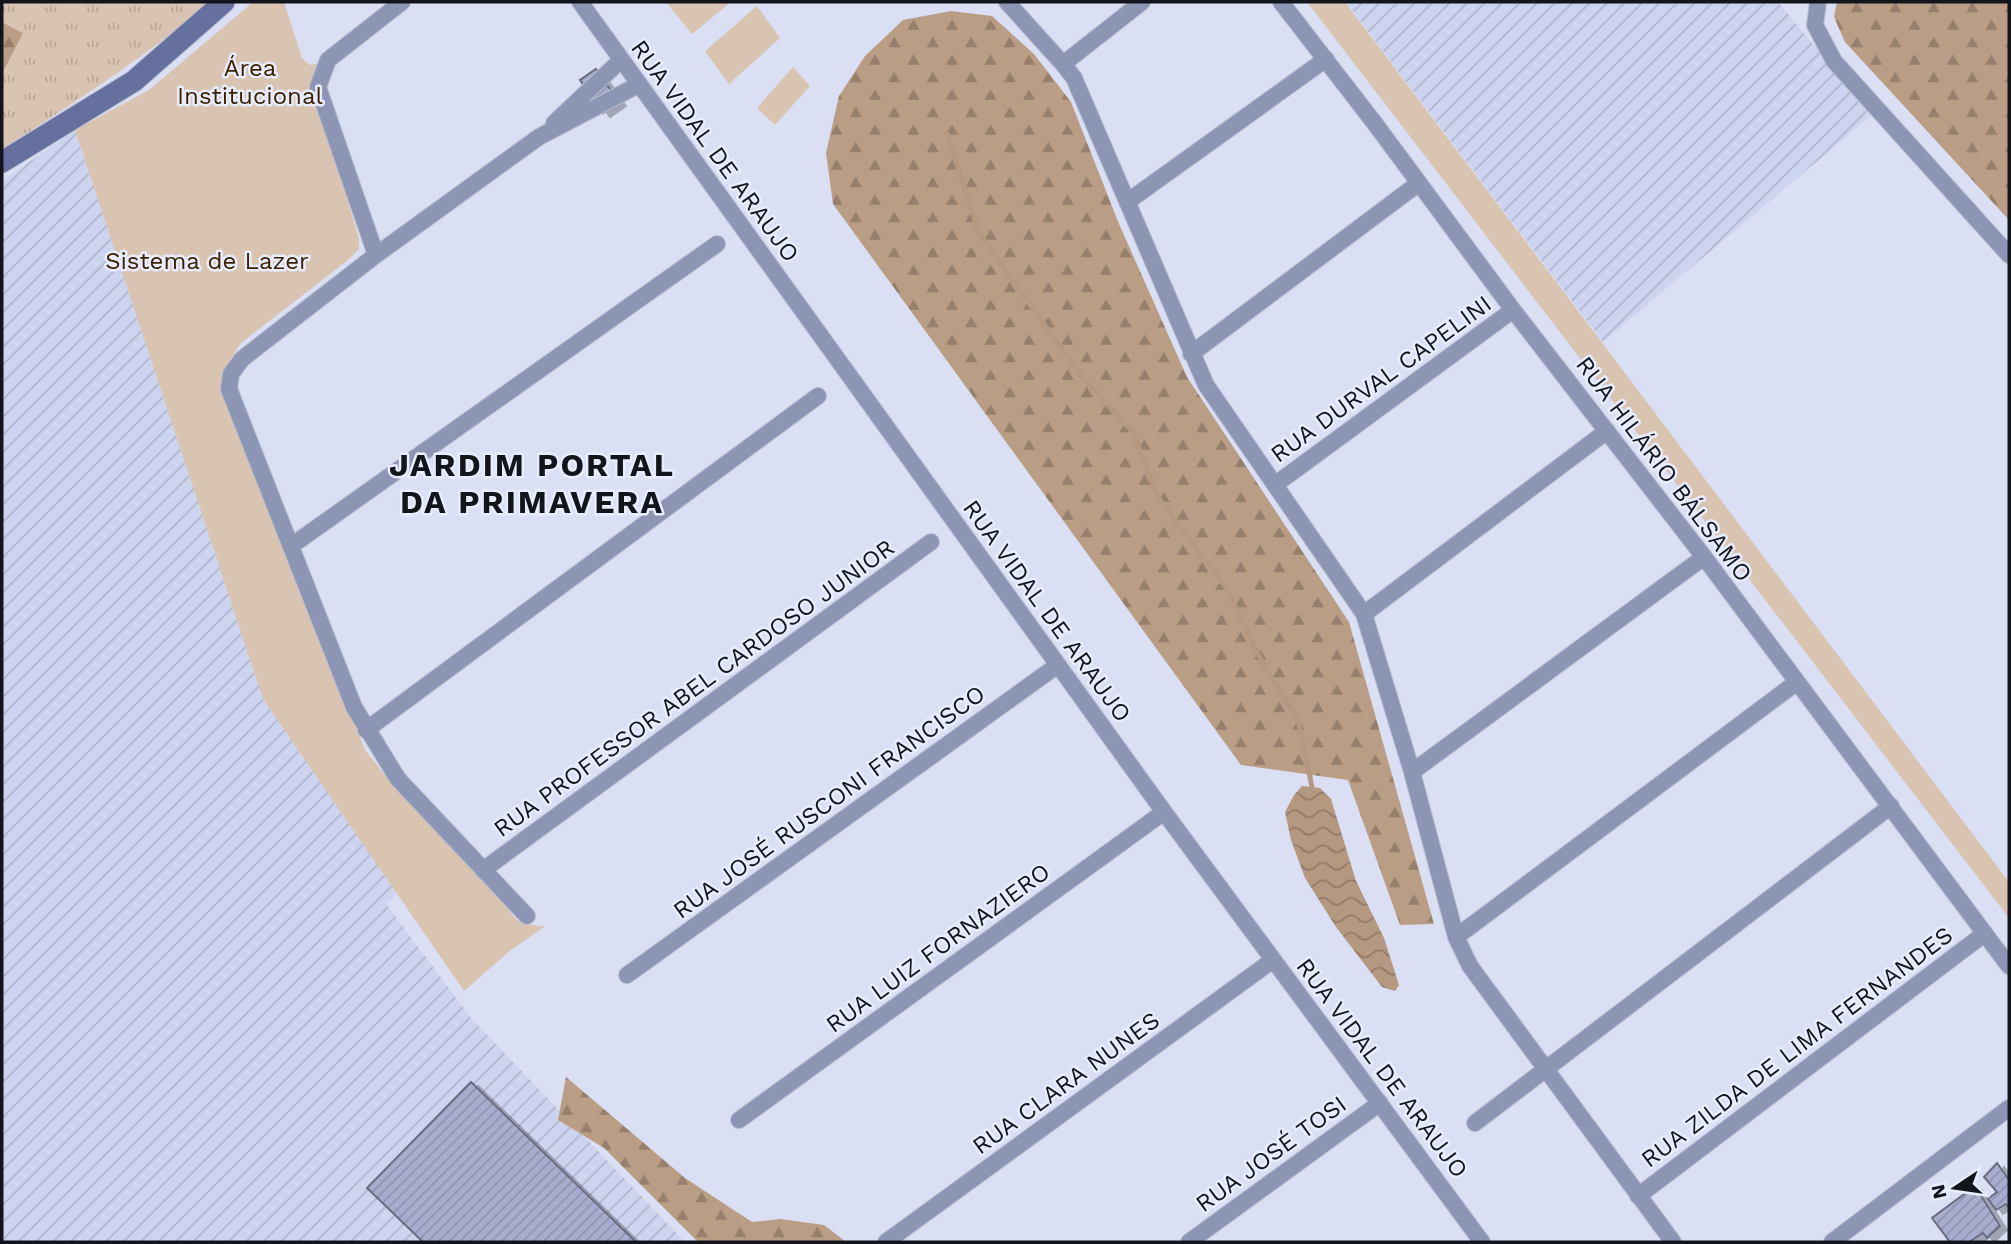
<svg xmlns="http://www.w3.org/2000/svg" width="2011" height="1244" viewBox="0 0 2011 1244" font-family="'Work Sans',sans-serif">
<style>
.industrial{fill:url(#industrial-furrows)}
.grass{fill:url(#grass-tufts)}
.forest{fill:url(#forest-firs)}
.park{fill:#d9c3b1}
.water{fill:url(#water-waves)}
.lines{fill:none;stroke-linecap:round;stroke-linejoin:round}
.stream{stroke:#b49880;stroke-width:5}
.building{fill:url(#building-hatch);stroke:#696d7f;stroke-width:2;filter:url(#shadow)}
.street-casing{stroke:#b6bbcd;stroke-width:18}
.secondary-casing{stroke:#b6bbcd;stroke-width:23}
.street{stroke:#8d95b5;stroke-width:16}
.secondary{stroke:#66709e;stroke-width:21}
.labels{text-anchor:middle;stroke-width:5;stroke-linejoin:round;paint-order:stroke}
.park-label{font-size:24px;fill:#3e2102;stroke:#e8edfd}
.street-label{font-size:24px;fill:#13151c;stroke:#e8edfd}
.district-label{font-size:32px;font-weight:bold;letter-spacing:2px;fill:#13151c;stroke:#e8edfd}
</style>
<defs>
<pattern id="industrial-furrows" width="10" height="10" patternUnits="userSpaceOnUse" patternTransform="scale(1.75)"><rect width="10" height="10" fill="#cdd4ef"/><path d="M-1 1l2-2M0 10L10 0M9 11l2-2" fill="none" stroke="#afb5cc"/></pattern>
<pattern id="grass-tufts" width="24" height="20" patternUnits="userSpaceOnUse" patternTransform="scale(1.75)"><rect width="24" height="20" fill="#d9c3b1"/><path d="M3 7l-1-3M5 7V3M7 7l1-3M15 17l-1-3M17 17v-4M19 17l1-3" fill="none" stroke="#b9a798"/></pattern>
<pattern id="forest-firs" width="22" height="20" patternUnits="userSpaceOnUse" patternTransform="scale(1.75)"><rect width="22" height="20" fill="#ba9d85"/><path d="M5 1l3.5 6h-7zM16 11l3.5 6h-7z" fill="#967f6c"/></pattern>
<pattern id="water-waves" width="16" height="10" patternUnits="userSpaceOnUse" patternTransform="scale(1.75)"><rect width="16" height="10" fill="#b49880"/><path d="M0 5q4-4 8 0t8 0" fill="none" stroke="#917b68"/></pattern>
<pattern id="building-hatch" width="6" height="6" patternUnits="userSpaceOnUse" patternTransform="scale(1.75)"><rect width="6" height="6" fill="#a6adce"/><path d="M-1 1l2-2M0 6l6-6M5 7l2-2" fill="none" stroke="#8e94b0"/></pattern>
<filter id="shadow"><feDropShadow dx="7" dy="4" stdDeviation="0" flood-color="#0004"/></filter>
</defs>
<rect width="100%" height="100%" fill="#dadff4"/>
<path class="industrial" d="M1346 2H1778L1872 115 1603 342Z
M75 130 263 699 397 893 386 904 471 1018 685 1242H2V181Z"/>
<path class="grass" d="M2 2H211C143 58 76 102 2 149V74L23 33 2 22Z"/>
<path class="forest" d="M1837 2H2009V220L1845 42 1834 17Z
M951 11 992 16 1034 54 1071 102 1119 224 1187 377 1349 622 1434 924 1400 925 1348 780 1241 765 833 204 826 153 839 96 865 56 903 20Z
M2 22 23 33 2 74Z
M566 1077 685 1178 752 1222 780 1219 824 1225 846 1242H698L604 1148 558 1120Z"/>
<path class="park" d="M253 2H284L302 58 310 65 321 63 313 82 359 239V249L348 260 240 344 227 366 223 379 232 413 365 750 393 785 506 904C514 924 525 925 545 926L511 950 464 991 263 699 75 130 149 90Z
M666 2H731L692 34Z
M1307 2H1345L2009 882V918Z
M757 6 780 38 729 84 705 51Z
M793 67 810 86 775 125 757 108Z"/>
<path class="water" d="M1302 786 1320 788 1331 799 1356 881 1384 938 1399 985 1395 991 1382 987 1336 927 1305 878 1291 840 1285 812 1294 795Z"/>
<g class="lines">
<path class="stream" d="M947 134 979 233 1081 376 1132 431 1159 499 1226 588 1266 670 1298 719 1313 792"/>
</g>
<path class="building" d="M596 69 619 102 603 113 580 80Z
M471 1082 636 1242H423L367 1188Z
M1997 1163 2009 1180V1208L2006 1204 1996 1210 1988 1199 1997 1192 1984 1177Z
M1975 1186 2000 1226 1987 1238 1983 1233 1969 1242H1950L1932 1218Z"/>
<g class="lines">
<g class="street-casing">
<path id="street" d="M580 2 1164 812 1482 1242
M1007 2 1063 64 1074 78 1206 385 1364 614 1412 772 1456 937 1470 966 1673 1242
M1281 2 1376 125 1513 310 1704 557 2009 966
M1818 2 1815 25 1834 61 2009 255
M1063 64 1142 2
M554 123 621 60
M1127 202 1326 59
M376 255 318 87 328 60 402 2
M1191 354 1419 183
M1276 484 1513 310
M291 546 717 244
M1364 614 1607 431
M366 730 818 396
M1412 772 1704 557
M483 870 931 542
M527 916 398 779 354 707 229 389 231 374 242 359 376 255 539 137 638 85
M1456 937 1797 682
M627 975 1058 665
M739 1120 1164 812
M1475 1123 1891 806
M1638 1196 1984 934
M886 1242 1273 960
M1189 1242 1380 1103
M1832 1242 2009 1108"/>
</g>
<g class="secondary-casing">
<path id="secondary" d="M2 162 134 81 224 2"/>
</g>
<use href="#street" class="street"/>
<use href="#secondary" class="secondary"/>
</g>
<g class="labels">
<g class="park-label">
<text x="250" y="76">Área<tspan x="250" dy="28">Institucional</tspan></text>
<text x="207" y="269">Sistema de Lazer</text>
</g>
<g class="street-label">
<text transform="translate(715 151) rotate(54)" y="8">RUA VIDAL DE ARAUJO</text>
<text transform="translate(1381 379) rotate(-36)" y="8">RUA DURVAL CAPELINI</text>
<text transform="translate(1664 469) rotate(53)" y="8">RUA HILÁRIO BÁLSAMO</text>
<text transform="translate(1047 611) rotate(54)" y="8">RUA VIDAL DE ARAUJO</text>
<text transform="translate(694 688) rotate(-36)" y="8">RUA PROFESSOR ABEL CARDOSO JUNIOR</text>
<text transform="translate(829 802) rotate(-36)" y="8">RUA JOSÉ RUSCONI FRANCISCO</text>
<text transform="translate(938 948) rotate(-36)" y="8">RUA LUIZ FORNAZIERO</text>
<text transform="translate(1797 1047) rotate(-37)" y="8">RUA ZILDA DE LIMA FERNANDES</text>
<text transform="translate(1382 1068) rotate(53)" y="8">RUA VIDAL DE ARAUJO</text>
<text transform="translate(1066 1083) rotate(-36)" y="8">RUA CLARA NUNES</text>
<text transform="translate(1271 1154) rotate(-36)" y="8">RUA JOSÉ TOSI</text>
</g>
<g class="district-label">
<text x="532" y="476">JARDIM PORTAL<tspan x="532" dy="37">DA PRIMAVERA</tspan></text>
</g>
</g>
<rect width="2011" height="1244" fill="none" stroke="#13151c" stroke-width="7"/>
<g transform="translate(1955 1188) rotate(257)" stroke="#e8edfd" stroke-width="5" paint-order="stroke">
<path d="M0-5L12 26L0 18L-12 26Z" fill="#13151c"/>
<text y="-10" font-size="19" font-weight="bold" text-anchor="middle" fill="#13151c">N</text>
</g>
</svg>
